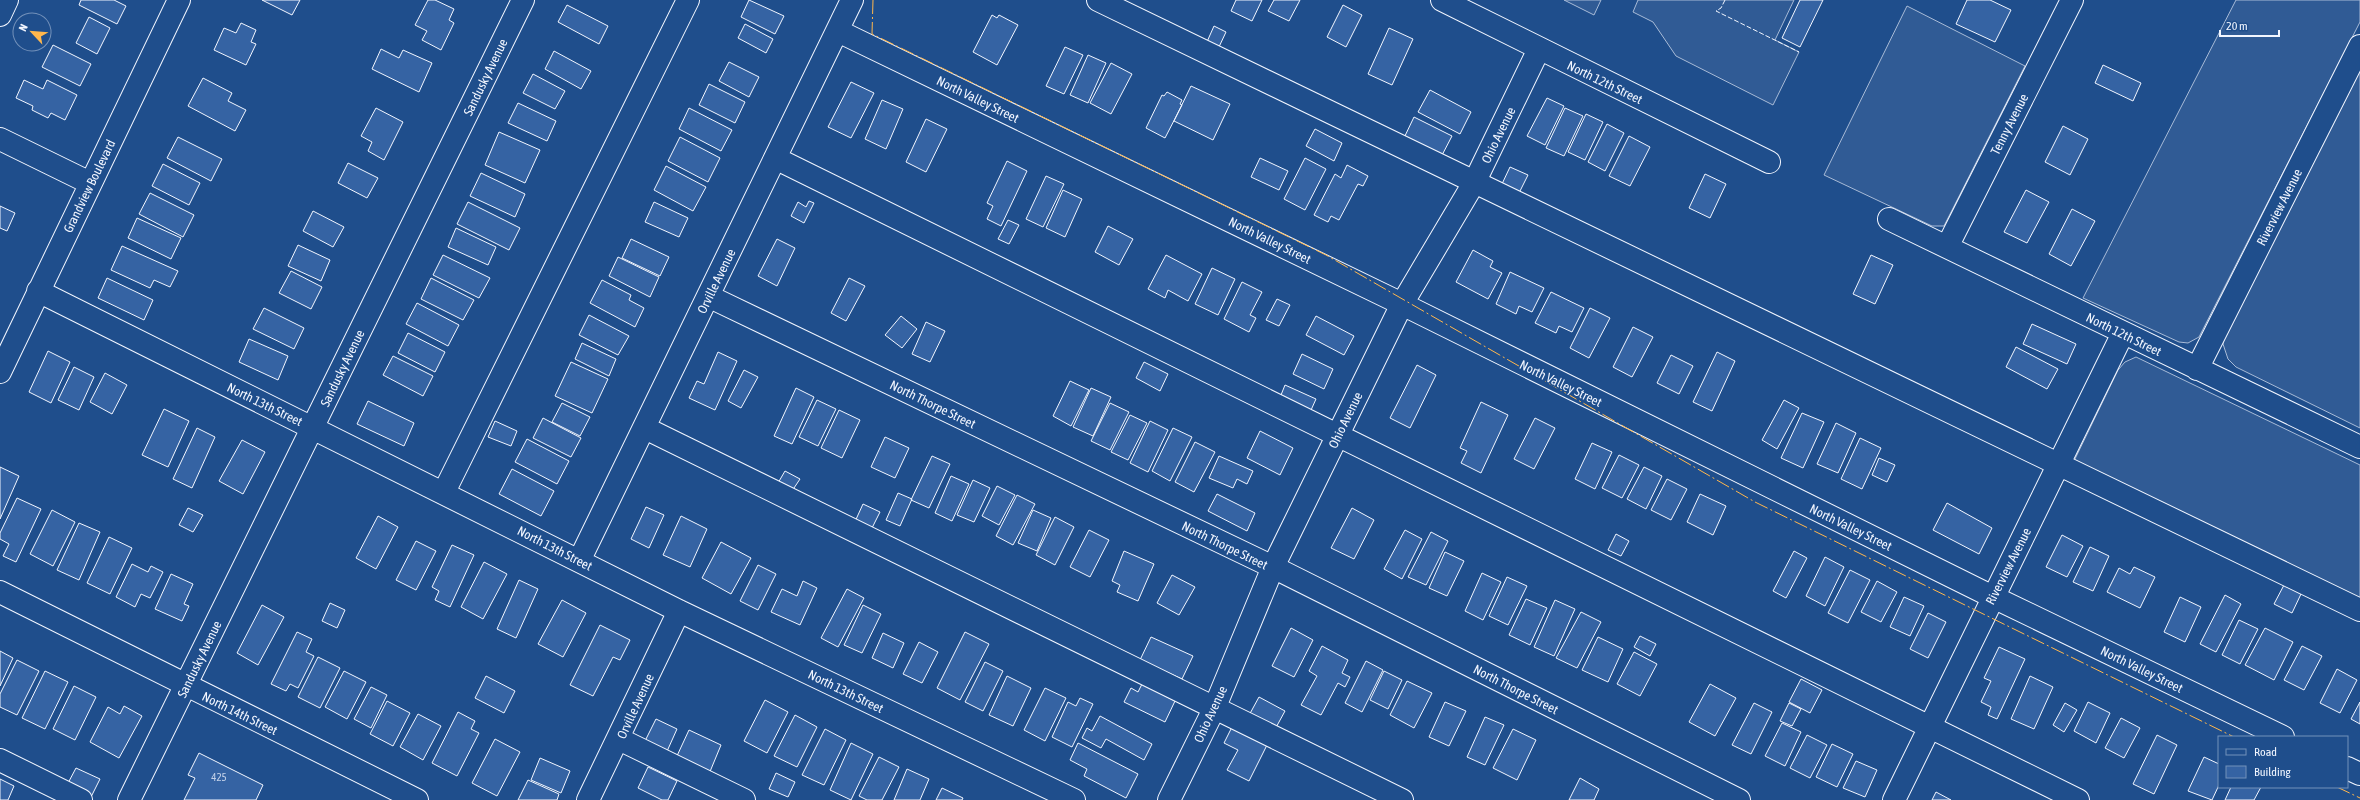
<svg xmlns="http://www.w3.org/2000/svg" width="2360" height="800" viewBox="0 0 2360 800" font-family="'Asap Condensed',sans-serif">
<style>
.built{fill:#305b95;stroke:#a8bbd7}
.building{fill:#3563a3;stroke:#f2f6ff}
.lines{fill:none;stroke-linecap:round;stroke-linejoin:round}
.minor-casing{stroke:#f2f6ff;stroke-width:24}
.minor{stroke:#1f4e8c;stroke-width:22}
.fence{stroke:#f2f6ff;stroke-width:1;stroke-dasharray:5 2;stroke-linecap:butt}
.power{stroke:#ffb74d;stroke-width:1;stroke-dasharray:14 3 2 3;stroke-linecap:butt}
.labels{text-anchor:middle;stroke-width:3;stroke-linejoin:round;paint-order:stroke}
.number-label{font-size:11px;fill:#c3d1e8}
.street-label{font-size:13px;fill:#f2f6ff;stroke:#1f4e8c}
</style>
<rect width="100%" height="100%" fill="#1f4e8c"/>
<path class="built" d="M1564 0H1601L1594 15Z
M1638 0H1794L1775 40 1799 52 1773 105 1676 56 1653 22 1633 12Z
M2236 0H2360V22L2199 337 2188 343 2179 342 2083 298Z
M1907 6 2025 66 1944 226H1932L1824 175Z
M2360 68V428L2236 367 2228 359 2223 344 2224 337Z
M2136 357 2360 465V601L2074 461 2118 370 2125 362Z"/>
<path class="building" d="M81 0H114L126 6 117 24 79 5Z
M262 0H300L292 15Z
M428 0H435L454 9 449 20 454 23 441 50 422 40 427 31 415 25Z
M749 0 784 16 775 34 741 17Z
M1236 0H1262L1252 21 1231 11Z
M1274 0H1300L1289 21 1268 11Z
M1800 0H1823L1800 47 1782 38Z
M1967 0H1990L2011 10 1995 42 1956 24Z
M567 5 608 26 599 44 558 22Z
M1343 5 1362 15 1346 47 1327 37Z
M992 15 997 18 999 15 1018 25 997 65 973 52Z
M89 17 110 28 97 54 76 43Z
M241 23 256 30 251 42 256 44 246 65 214 50 224 28 236 33Z
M745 24 773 39 766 53 738 38Z
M1214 26 1226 32 1218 49 1206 44Z
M1389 28 1413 39 1392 85 1368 74Z
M53 45 91 64 80 86 42 67Z
M1065 47 1083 55 1064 94 1046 86Z
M381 49 399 58 403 50 432 63 419 92 372 69Z
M554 51 591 71 581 89 545 69Z
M1088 55 1106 63 1088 103 1070 95Z
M729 62 759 77 749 97 719 81Z
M1111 63 1132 74 1111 114 1090 103Z
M2103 65 2141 83 2133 101 2095 83Z
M533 74 565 91 555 109 523 93Z
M203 78 232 93 228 101 246 110 235 131 188 106Z
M24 80 43 89 47 80 77 95 65 120 51 113 48 118 32 110 33 106 16 98Z
M851 82 874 93 851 138 828 127Z
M709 84 745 102 735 123 699 105Z
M1191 86 1230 104 1213 140 1174 121Z
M1430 90 1471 112 1460 134 1418 112Z
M1167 92 1182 100 1180 104 1182 105 1165 138 1146 128 1162 95 1164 96Z
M1547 98 1564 106 1545 145 1527 136Z
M882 100 903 109 886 149 865 139Z
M518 103 556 121 547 141 508 123Z
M376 108 403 122 384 160 368 151 372 142 361 136Z
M689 108 732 130 721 151 679 129Z
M1565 108 1583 116 1564 156 1546 148Z
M1586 114 1603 122 1585 160 1568 152Z
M1414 117 1452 136 1440 159 1403 140Z
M926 119 947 129 926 172 906 162Z
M1607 124 1624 133 1605 171 1588 162Z
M2063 126 2088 139 2070 175 2045 162Z
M1315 129 1342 143 1334 161 1306 146Z
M499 132 540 150 525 183 485 165Z
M1629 136 1650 147 1630 186 1609 176Z
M178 137 222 159 211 181 167 158Z
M680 137 720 158 708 182 668 161Z
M1260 158 1288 171 1279 190 1251 177Z
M1305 158 1326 169 1305 210 1284 199Z
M1007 161 1027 171 1001 226 987 219 993 206 987 203Z
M348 163 378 178 367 198 338 183Z
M163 164 200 183 189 205 152 186Z
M1347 165 1368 176 1363 186 1358 184 1339 220 1331 216 1328 222 1314 215 1335 174 1341 178Z
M666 166 706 187 693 211 654 190Z
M1510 167 1528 175 1518 195 1501 186Z
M481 173 525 194 515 217 470 196Z
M1705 174 1726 184 1710 218 1689 208Z
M1046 176 1064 184 1043 227 1026 219Z
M1063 190 1082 199 1065 237 1046 228Z
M2026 190 2049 202 2027 243 2004 232Z
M150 193 194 215 183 237 139 214Z
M809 201 814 203 804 223 791 216 798 202 806 207Z
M468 202 520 228 509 250 457 224Z
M654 202 688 218 679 237 645 222Z
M0 206 15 213 7 231 0 228Z
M2072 209 2095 221 2071 266 2049 254Z
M313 211 344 227 333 247 303 231Z
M137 218 181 238 171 259 128 238Z
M1008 220 1019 225 1009 244 998 239Z
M1108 226 1133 239 1119 265 1095 252Z
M456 228 496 247 488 265 448 247Z
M631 239 669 257 660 276 622 258Z
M777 239 795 248 777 286 758 276Z
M298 245 330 260 321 281 288 266Z
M122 246 178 271 170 287 154 280 150 288 111 270Z
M1473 250 1493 261 1490 267 1502 273 1488 299 1456 282Z
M443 255 490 278 479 298 433 275Z
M1166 255 1202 274 1188 301 1168 290 1165 298 1148 289Z
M1871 255 1893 265 1875 304 1853 294Z
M618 257 659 277 650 297 609 276Z
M1212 268 1235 279 1218 315 1195 304Z
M291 271 322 287 311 309 279 293Z
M1510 272 1544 288 1532 312 1519 306 1516 314 1496 304Z
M107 278 153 300 144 320 98 298Z
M431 278 474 300 463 320 421 299Z
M849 278 865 286 846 321 831 313Z
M602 280 631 295 629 300 644 308 635 327 590 303Z
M1242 282 1262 292 1250 315 1256 318 1249 332 1224 319Z
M1551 292 1584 308 1572 332 1559 326 1556 333 1535 323Z
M1277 299 1290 305 1279 326 1266 320Z
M417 303 459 325 448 346 406 324Z
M264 308 304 328 294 349 253 329Z
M1590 308 1610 318 1589 358 1570 348Z
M589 315 629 336 618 355 579 335Z
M901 316 917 329 902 348 885 335Z
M1316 316 1354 336 1344 355 1306 335Z
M926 322 945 331 930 362 912 354Z
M2032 324 2076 344 2067 364 2023 344Z
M1633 327 1653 337 1632 377 1613 367Z
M408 333 445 352 435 372 398 353Z
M249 339 288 356 278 380 239 362Z
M582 343 616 359 609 376 575 359Z
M2016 347 2058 369 2047 389 2006 367Z
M48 351 70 362 51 403 29 392Z
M718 352 737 361 715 410 689 398 697 381 704 384Z
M1717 352 1735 361 1712 411 1693 402Z
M1302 354 1333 369 1324 389 1293 374Z
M1671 355 1693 366 1679 394 1657 383Z
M393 356 433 376 423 396 383 375Z
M571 362 608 379 592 413 555 396Z
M1144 362 1168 374 1160 391 1136 378Z
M1417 365 1436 375 1410 428 1390 418Z
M74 367 94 377 79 410 58 400Z
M744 370 758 377 741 408 728 401Z
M105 373 127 385 112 414 90 402Z
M1070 381 1089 390 1071 426 1053 416Z
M1285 385 1316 399 1307 419 1277 405Z
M796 388 814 397 792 444 774 436Z
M1091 388 1111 397 1093 436 1073 427Z
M817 400 836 409 818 446 799 437Z
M1784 400 1799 408 1777 449 1762 440Z
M368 401 414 423 404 446 357 424Z
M1481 402 1508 415 1481 473 1461 463 1467 451 1460 448Z
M562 403 590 417 580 436 552 422Z
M1110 403 1129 412 1110 450 1091 441Z
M164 409 189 421 168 467 142 455Z
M839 410 860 420 842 458 821 448Z
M1802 413 1824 422 1803 468 1781 458Z
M1130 415 1147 423 1128 460 1111 452Z
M543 418 581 438 571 457 533 438Z
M1535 418 1555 428 1534 469 1514 459Z
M495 421 517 431 511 446 488 437Z
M1150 421 1168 430 1148 472 1130 463Z
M1836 423 1856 433 1838 473 1817 464Z
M197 428 215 437 192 488 173 479Z
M1173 428 1192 437 1170 481 1152 471Z
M1260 431 1293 448 1280 475 1247 458Z
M885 437 909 448 895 478 871 467Z
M1860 438 1881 448 1862 489 1841 479Z
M527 439 569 461 557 484 515 462Z
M242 440 265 452 243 494 219 481Z
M1195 442 1215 452 1194 492 1175 482Z
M1592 443 1612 452 1595 489 1575 479Z
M1619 455 1639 465 1622 498 1602 488Z
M932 456 950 464 929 508 911 500Z
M1219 456 1253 471 1247 484 1237 479 1233 488 1209 478Z
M1879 458 1895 465 1887 482 1872 475Z
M0 467 19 476 0 519Z
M1644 467 1662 476 1646 509 1627 499Z
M512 469 554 491 541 516 499 494Z
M785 471 800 479 792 491 778 483Z
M951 476 969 484 952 521 935 513Z
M1667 479 1687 489 1671 520 1651 510Z
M973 480 990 488 974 522 957 515Z
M997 486 1015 495 999 525 982 516Z
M898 493 912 499 900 526 886 520Z
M1217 494 1255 513 1247 531 1208 511Z
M1700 494 1726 506 1713 535 1687 522Z
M1017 495 1035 504 1013 545 996 536Z
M17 498 41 509 16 562 3 556 9 544 0 539V533Z
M1947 503 1992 528 1979 554 1933 530Z
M863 504 880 512 869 534 853 526Z
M646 507 664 515 649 548 631 539Z
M188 508 203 515 193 532 179 525Z
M1352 508 1374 520 1354 559 1331 548Z
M52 510 75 522 53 566 30 554Z
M1033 510 1051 518 1037 551 1018 543Z
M378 516 398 527 376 569 356 558Z
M681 516 707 529 690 567 663 555Z
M1055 517 1074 527 1055 565 1036 555Z
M79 523 100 532 79 580 57 570Z
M1089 530 1109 540 1090 577 1070 567Z
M1405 530 1422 539 1402 579 1384 569Z
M1431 532 1448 541 1426 585 1408 577Z
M1616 534 1629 541 1621 556 1608 550Z
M2062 535 2083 546 2067 577 2046 567Z
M109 537 132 548 110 594 87 583Z
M416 541 436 551 416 590 396 580Z
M721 542 751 558 731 594 702 578Z
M452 545 474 555 450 607 435 600 439 591 432 587Z
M2090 547 2109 556 2093 591 2073 582Z
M1124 551 1154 564 1138 601 1117 592 1120 585 1112 581Z
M1794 551 1807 558 1786 598 1773 591Z
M1445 552 1464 561 1447 596 1429 588Z
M1825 557 1844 567 1825 606 1806 596Z
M484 562 507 574 483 619 461 607Z
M132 564 148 572 151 566 163 572 150 598 141 594 135 607 116 597Z
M758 565 776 574 758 610 740 601Z
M2134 567 2155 577 2140 608 2107 592 2119 568 2130 574Z
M1850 570 1870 580 1848 623 1828 613Z
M1482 573 1501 582 1483 620 1465 611Z
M171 574 193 584 184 604 189 606 182 621 155 609Z
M1172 575 1195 587 1179 615 1157 603Z
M1507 577 1527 586 1508 625 1489 616Z
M519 580 538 589 516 638 497 629Z
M803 581 817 588 800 625 771 612 782 589 797 596Z
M1877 581 1897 592 1881 622 1861 612Z
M2284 585 2301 594 2292 613 2274 604Z
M847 589 864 598 838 647 821 638Z
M2225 595 2241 604 2216 652 2200 644Z
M1904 597 1924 606 1910 636 1890 627Z
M2180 597 2201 607 2185 642 2164 632Z
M1526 599 1547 608 1530 645 1509 635Z
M562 600 586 613 563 657 538 644Z
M1555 600 1575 609 1554 656 1534 647Z
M330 603 345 610 337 628 322 621Z
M262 605 284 617 258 665 237 653Z
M863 605 881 614 862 653 844 645Z
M1581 612 1601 622 1577 668 1556 658Z
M1928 613 1946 622 1928 658 1910 649Z
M2239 620 2258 629 2240 664 2222 655Z
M600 625 630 640 620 660 613 657 593 696 570 685Z
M1291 628 1313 640 1294 677 1272 666Z
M2265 628 2293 642 2274 680 2245 665Z
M297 632 312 639 306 652 314 656 298 688 290 684 286 691 271 684Z
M965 632 989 644 960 700 937 688Z
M883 633 904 643 893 668 872 658Z
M1640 636 1656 644 1650 656 1634 647Z
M1151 637 1193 656 1182 679 1140 660Z
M1598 637 1623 649 1608 682 1582 670Z
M919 642 938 652 922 683 903 674Z
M1322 646 1348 660 1342 673 1350 677 1345 687 1338 683 1321 715 1301 705 1317 676 1309 671Z
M2302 646 2322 656 2304 690 2284 680Z
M1999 647 2025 659 1997 719 1988 715 1991 707 1981 702 1991 681 1984 678Z
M0 651 13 658 0 686Z
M1634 652 1657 664 1640 696 1617 684Z
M318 657 340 668 320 708 298 697Z
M17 660 39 671 17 715 0 707V694Z
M1366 661 1383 670 1362 712 1345 703Z
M985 662 1003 671 983 711 965 702Z
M2337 669 2357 680 2340 713 2320 703Z
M45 671 68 682 45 729 22 718Z
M344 671 366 682 347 719 325 707Z
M1384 671 1402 680 1388 709 1370 700Z
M486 676 515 691 504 713 475 698Z
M1007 676 1031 688 1013 726 989 715Z
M2030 676 2053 687 2034 729 2011 719Z
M1801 679 1822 690 1810 713 1789 702Z
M1407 681 1432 693 1414 728 1390 715Z
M1142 684 1175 701 1165 722 1124 702 1131 688 1138 692Z
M1710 684 1736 698 1715 736 1689 722Z
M74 686 96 697 75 740 53 729Z
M371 687 387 695 371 728 354 719Z
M1045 688 1066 698 1045 741 1024 730Z
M1259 697 1285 711 1273 733 1247 719Z
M1080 698 1093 704 1072 747 1052 737 1068 702 1076 706Z
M765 700 788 712 767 753 744 741Z
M387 701 410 713 393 746 370 734Z
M1445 702 1466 711 1449 746 1429 737Z
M2088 702 2110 713 2096 743 2074 731Z
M2360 702V724L2351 719Z
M1754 703 1772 712 1751 754 1732 745Z
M1789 703 1801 709 1792 726 1780 721Z
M2065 703 2077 710 2064 732 2053 725Z
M124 706 142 716 119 758 90 742 108 707 120 714Z
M458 712 475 721 471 729 479 733 457 776 432 763Z
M418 714 441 726 423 760 400 747Z
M795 715 817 727 797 767 774 756Z
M1100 716 1152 744 1144 760 1106 739 1101 748 1082 738 1087 728 1092 731Z
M1485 717 1504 725 1485 765 1467 757Z
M2121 718 2140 728 2124 758 2105 748Z
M656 719 677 729 664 758 642 747Z
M1782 723 1801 732 1785 766 1765 756Z
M1232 727 1267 745 1249 781 1227 770 1238 750 1224 743Z
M825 729 846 740 824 785 802 775Z
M1513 729 1536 740 1517 780 1493 768Z
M689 730 721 745 709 774 676 758Z
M1807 735 1827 745 1810 778 1790 768Z
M2157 735 2177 745 2154 794 2133 784Z
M495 739 520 752 497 796 472 783Z
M851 743 873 754 851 800 830 790Z
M1078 743 1138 774 1126 798 1084 776 1087 769 1070 760Z
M1832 744 1853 754 1837 787 1816 777Z
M199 753 263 785 256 800H184L195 778 188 775Z
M879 757 899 767 882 800H867L859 796Z
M2204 757 2219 764V785L2212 800 2188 791Z
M540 758 570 771 561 793 531 780Z
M1856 761 1877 770 1865 797 1843 788Z
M648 767 677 781 668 800H662L638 788Z
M76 768 100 779 91 797 67 785Z
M907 769 929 779 920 800H894Z
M776 773 795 782 788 797 769 789Z
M1580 778 1599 789 1594 800H1569Z
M0 779 14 786 8 800H0Z
M528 780 559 794 557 800H518Z
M2231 787H2261L2254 800H2225Z
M942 788 963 798 962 800H936Z
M1936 792 1951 800H1932Z"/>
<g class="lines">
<g class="minor-casing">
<path id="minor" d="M1098 0 2360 610
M1442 0 1769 162
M0 15 7 0
M838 31 1402 304 1993 597 2283 737
M0 139 90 183
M775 158 2078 800
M1889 219 2360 447
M1947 247 2072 0
M38 291 679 611 1074 800
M708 296 1273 567 1739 800
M2197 369 2360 46
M0 372 179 0
M645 428 1402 800
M444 492 688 0
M579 561 852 0
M0 592 417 800
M619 739 744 800
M0 760 81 800
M2347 768 2360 774
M129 800 523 0
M588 800 679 611
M1169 800 1214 709 1273 567 1402 304 1475 181 1539 49
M1894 800 2123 333"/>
</g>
<use href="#minor" class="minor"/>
<path class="fence" d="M1725 0 1721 8 1716 11 1799 52"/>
<path class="power" d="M873 0 872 34 1326 255 1755 502 2234 737
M2337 787 2360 798"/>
</g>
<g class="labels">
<g class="number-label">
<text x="219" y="781">425</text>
</g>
<g class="street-label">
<text transform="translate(485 77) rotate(-64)" y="5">Sandusky Avenue</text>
<text transform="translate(1605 82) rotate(26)" y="5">North 12th Street</text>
<text transform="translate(978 99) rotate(26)" y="5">North Valley Street</text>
<text transform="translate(2009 124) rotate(-63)" y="5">Tenny Avenue</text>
<text transform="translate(1498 135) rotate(-64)" y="5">Ohio Avenue</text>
<text transform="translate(89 186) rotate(-64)" y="5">Grandview Boulevard</text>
<text transform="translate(2279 207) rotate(-63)" y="5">Riverview Avenue</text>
<text transform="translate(1270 240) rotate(26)" y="5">North Valley Street</text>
<text transform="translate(716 281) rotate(-64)" y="5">Orville Avenue</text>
<text transform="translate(2124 334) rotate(26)" y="5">North 12th Street</text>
<text transform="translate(342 368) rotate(-64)" y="5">Sandusky Avenue</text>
<text transform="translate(1561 383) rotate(26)" y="5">North Valley Street</text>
<text transform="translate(265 404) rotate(26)" y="5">North 13th Street</text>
<text transform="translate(933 404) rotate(26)" y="5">North Thorpe Street</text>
<text transform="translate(1345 420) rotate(-64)" y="5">Ohio Avenue</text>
<text transform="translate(1851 527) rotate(26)" y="5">North Valley Street</text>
<text transform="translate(1225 545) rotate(26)" y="5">North Thorpe Street</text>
<text transform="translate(555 548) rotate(27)" y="5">North 13th Street</text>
<text transform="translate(2008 566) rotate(-63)" y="5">Riverview Avenue</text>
<text transform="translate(199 659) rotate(-64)" y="5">Sandusky Avenue</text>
<text transform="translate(2142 669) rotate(26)" y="5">North Valley Street</text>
<text transform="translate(1516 689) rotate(27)" y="5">North Thorpe Street</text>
<text transform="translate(846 691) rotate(26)" y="5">North 13th Street</text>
<text transform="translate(635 706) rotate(-65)" y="5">Orville Avenue</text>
<text transform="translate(240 713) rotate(26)" y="5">North 14th Street</text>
<text transform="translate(1210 714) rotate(-65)" y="5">Ohio Avenue</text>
</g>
</g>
<rect x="2218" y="736" width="130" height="52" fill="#1f4e8c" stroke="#7391ba"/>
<rect x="2226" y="749" width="20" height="6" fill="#1f4e8c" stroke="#7391ba"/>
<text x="2254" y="756" font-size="12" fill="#f2f6ff">Road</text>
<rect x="2226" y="766" width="20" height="12" fill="#3563a3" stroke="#7391ba"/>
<text x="2254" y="776" font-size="12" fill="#f2f6ff">Building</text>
<g transform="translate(32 32) rotate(296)"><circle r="19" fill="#1f4e8c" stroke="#7391ba"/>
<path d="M0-3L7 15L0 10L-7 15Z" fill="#ffb74d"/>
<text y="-6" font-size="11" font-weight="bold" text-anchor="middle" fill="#f2f6ff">N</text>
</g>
<path d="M2220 30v6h59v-6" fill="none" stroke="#f2f6ff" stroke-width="2"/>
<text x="2226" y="30" font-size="12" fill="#f2f6ff" stroke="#1f4e8c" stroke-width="3" paint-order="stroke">20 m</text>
</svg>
